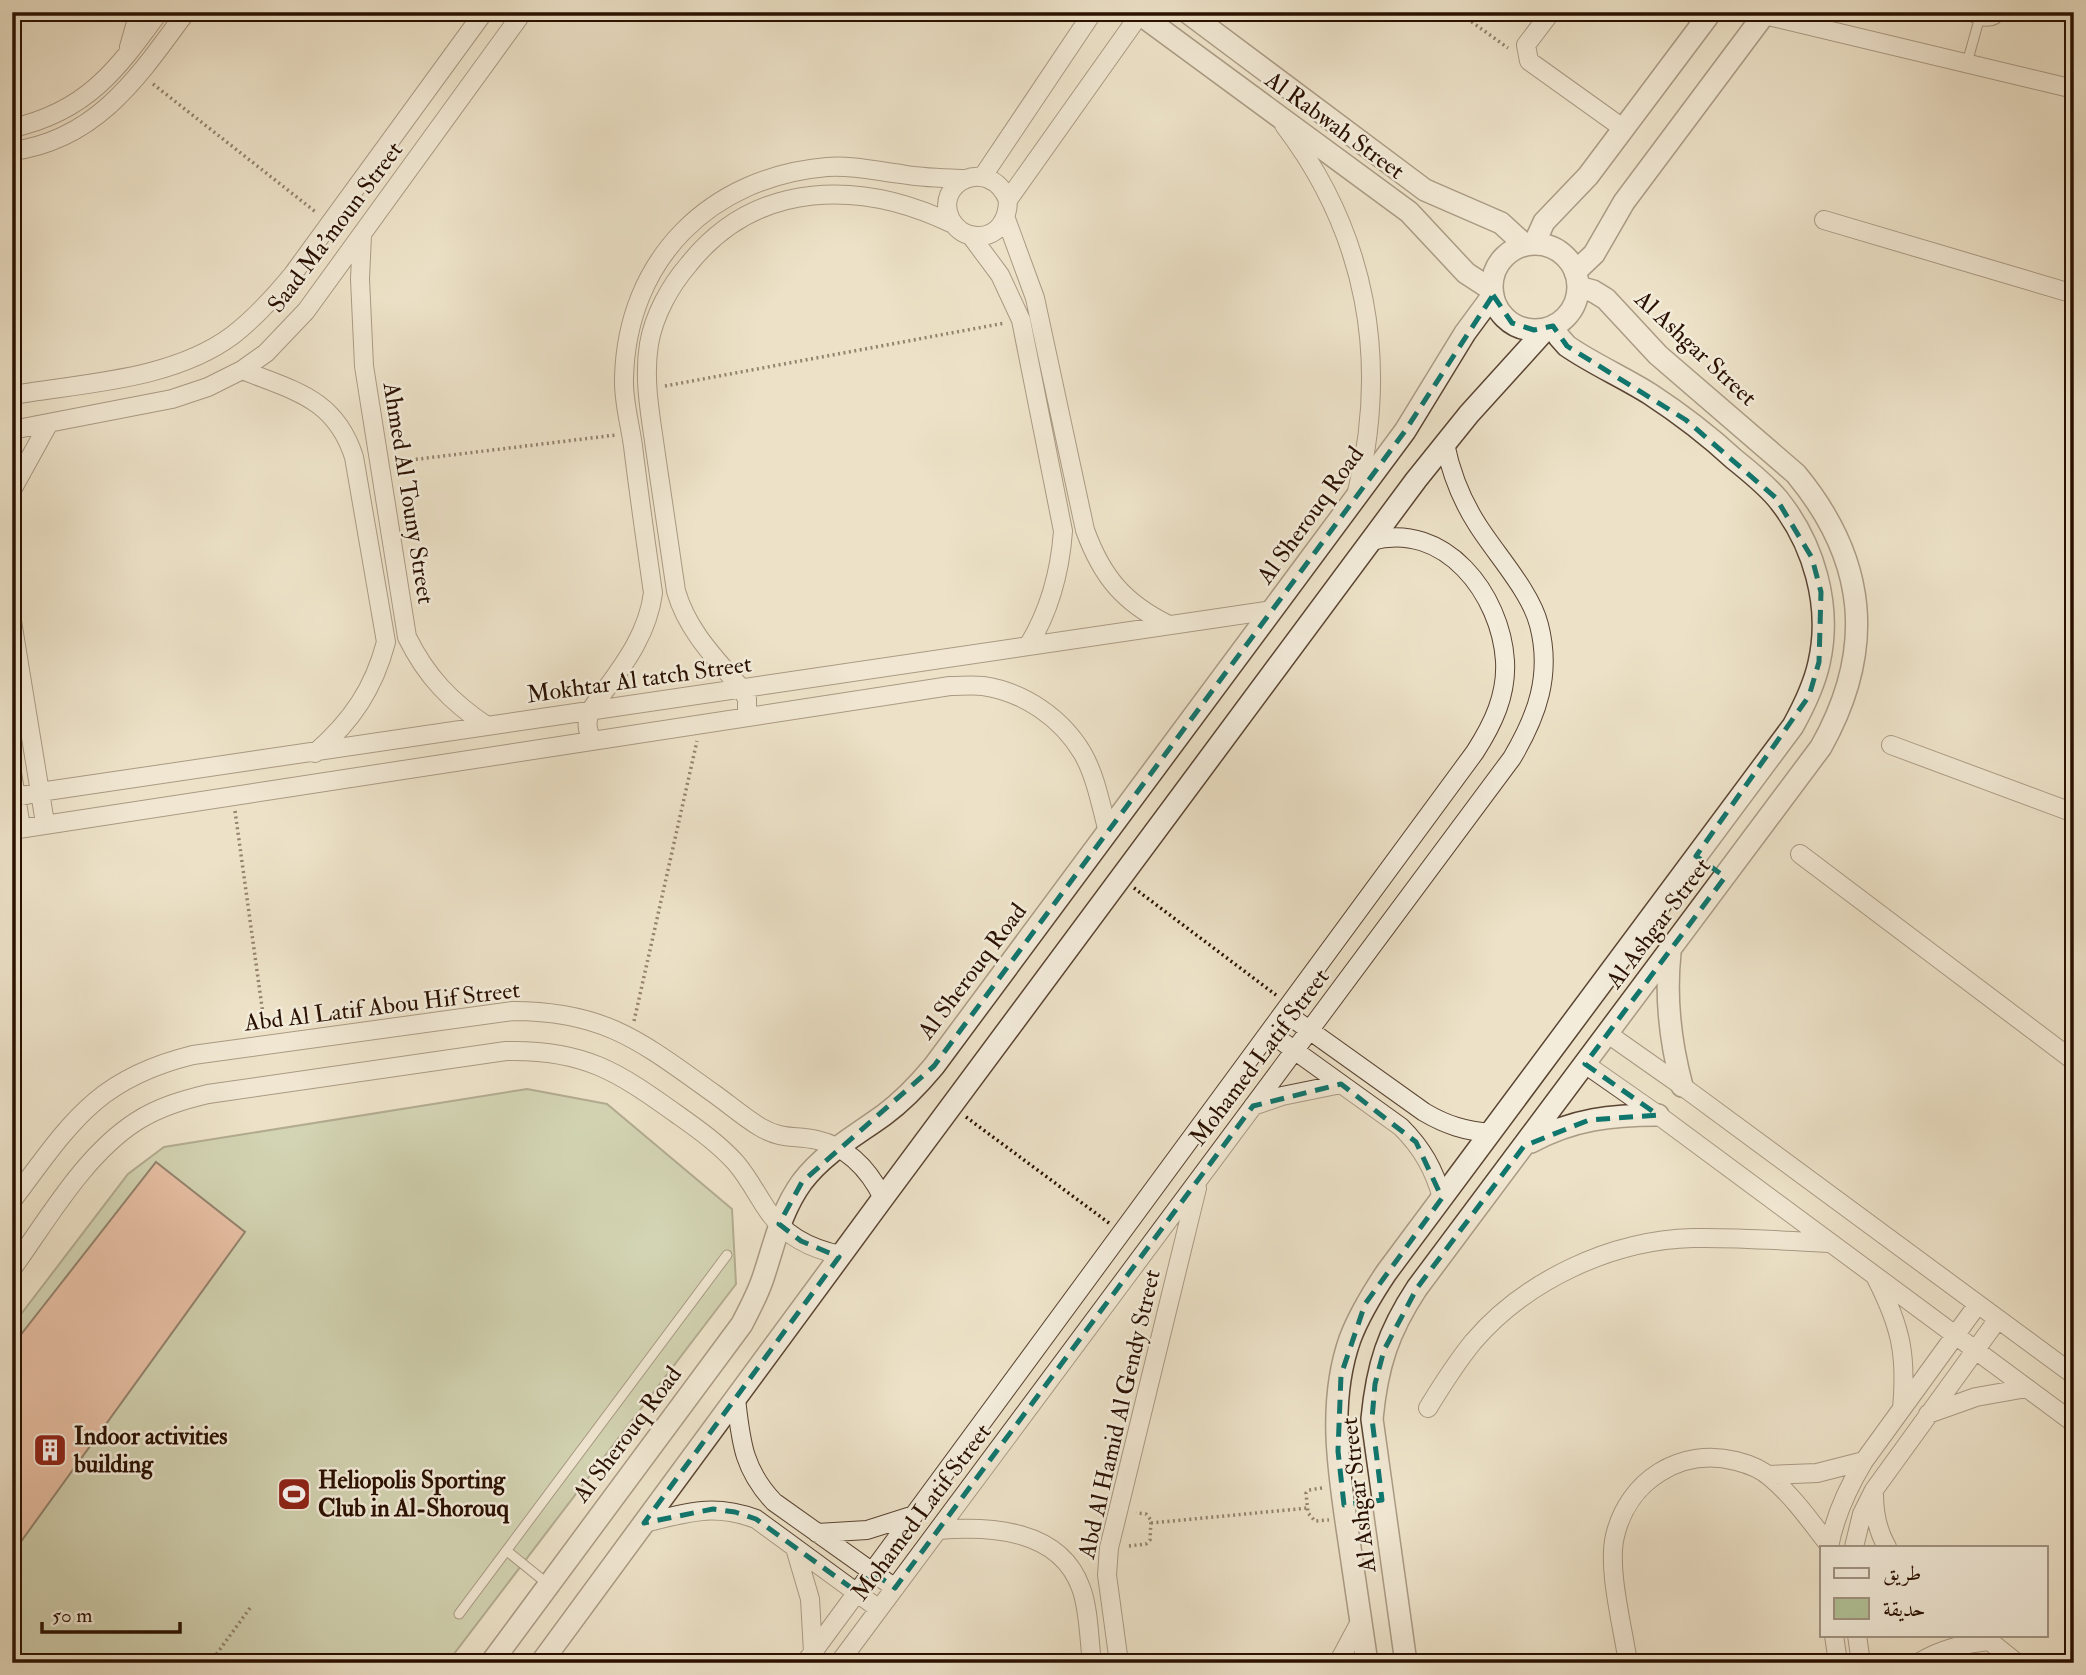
<svg xmlns="http://www.w3.org/2000/svg" width="2086" height="1675" viewBox="0 0 2086 1675" font-family="'IM FELL Double Pica',Amiri,serif">
<style>
.green{fill:#b3c49a;stroke:#6e6a4d;stroke-width:2}
.building{fill:#e4997d;stroke:#291000;stroke-width:2}
.lines{fill:none;stroke-linecap:round;stroke-linejoin:round}
.service-casing{stroke:#5a4432;stroke-width:11}
.minor-casing{stroke:#5a4432;stroke-width:20}
.tertiary-casing{stroke:#5a4432;stroke-width:24}
.path{stroke:#291000;stroke-width:3.5;stroke-dasharray:2 3.5;stroke-linecap:butt}
.service{stroke:#f3ecdb;stroke-width:9}
.minor{stroke:#f3ecdb;stroke-width:18}
.tertiary{stroke:#f3ecdb;stroke-width:21}
.marked{fill:none;stroke:#0f766e;stroke-width:5;stroke-dasharray:14 9;stroke-linejoin:round}
.labels{text-anchor:middle;stroke-width:5;stroke-linejoin:round;paint-order:stroke}
.street-label{font-size:24px;fill:#291000;stroke:#f3ecdb}
.poi-label{font-size:24px;font-weight:bold;fill:#291000;stroke:#f3ecdb;text-anchor:start}
</style>
<rect width="100%" height="100%" fill="#ede2c8"/>
<filter id="stains"><feTurbulence type="fractalNoise" baseFrequency=".00286" numOctaves="4"/><feColorMatrix values="0 0 0 0 .2 0 0 0 0 .09 0 0 0 0 .02 0 0 0 .5 -.17"/></filter>
<radialGradient id="worn" r=".72"><stop offset=".6" stop-color="#630" stop-opacity="0"/><stop offset="1" stop-color="#630" stop-opacity=".3"/></radialGradient>
<path class="green" d="M527 1089 607 1104 732 1209 736 1284 447 1663H12V1326L128 1174 164 1147Z"/>
<path class="building" d="M156 1162 245 1232 12 1554V1346Z"/>
<g class="lines">
<g class="service-casing">
<path id="service" d="M1961 12C1977 19 1991 29 2003 12
M1967 63 1979 20
M507 1551 549 1585
M459 1614 727 1255"/>
</g>
<g class="minor-casing">
<path id="minor" d="M1551 12 1526 45 1529 61 1624 129
M1764 15 2074 89
M129 47 139 12
M1284 125C1367 234 1389 360 1357 492
M12 128C86 112 117 70 159 12
M12 151C97 140 139 76 186 12
M983 176 1093 12
M1008 200C989 155 932 183 951 220 957 230 966 236 977 236 998 237 1008 219 1008 200L1140 14
M1006 219 1035 298 1085 530C1102 577 1124 603 1169 625
M1824 220 2074 294
M362 235 360 279 364 366 407 637C426 676 451 702 487 726
M971 236 1000 275 1021 320 1063 531C1060 573 1050 610 1028 646
M242 370C294 391 335 398 354 457L386 642C374 688 352 721 315 753
M12 395C84 383 173 380 233 335 256 317 275 296 293 274L484 12
M12 430 172 399 208 387 242 370 266 353 306 311 523 12
M12 490 49 423
M12 621 45 823
M747 717V699L741 688C715 658 687 630 676 591 669 546 663 500 656 455 651 418 643 381 649 344 654 315 670 286 689 264 757 179 862 180 953 224
M592 740C587 730 586 723 590 711 616 674 647 640 653 593 646 544 639 495 633 446 630 424 623 400 624 378 627 259 710 177 827 167 851 165 877 171 901 174 922 178 943 178 964 179
M1891 745 2074 813
M12 773 21 827
M12 798 40 792 1273 610
M12 830 950 686C961 686 973 685 983 686 1024 692 1062 718 1083 754 1096 777 1101 806 1108 832
M1800 854 2074 1061
M1284 1012 1424 1112C1446 1125 1465 1131 1491 1133
M1269 1032 1401 1127C1422 1148 1434 1169 1442 1198
M1608 1034 1682 1086 2074 1375
M1585 1064 1658 1115 2074 1423
M1253 1106 1282 1096 1341 1084
M12 1201C70 1124 95 1079 193 1055L513 1011C607 1011 644 1044 716 1095 731 1106 745 1118 760 1127 782 1140 795 1135 817 1140 848 1147 869 1170 883 1198
M12 1269C48 1219 85 1154 137 1121 159 1107 183 1100 208 1094L506 1051C584 1049 618 1072 678 1115 699 1130 719 1144 736 1163 748 1177 756 1193 766 1208 783 1235 811 1249 841 1255
M1876 1278C1901 1327 1907 1355 1902 1409
M736 1399C741 1442 743 1469 774 1502L895 1588
M1428 1408C1442 1385 1456 1363 1473 1342 1526 1280 1612 1240 1693 1238 1739 1237 1786 1241 1831 1243
M1928 1414 1976 1397 2027 1388
M1769 1475 1817 1473 1864 1461
M1874 1494C1874 1514 1877 1530 1887 1547
M644 1523C687 1513 712 1503 756 1519L879 1609
M938 1530C991 1526 1060 1529 1081 1588 1089 1609 1089 1640 1092 1663
M817 1533 867 1530 914 1515
M1829 1547C1835 1515 1847 1489 1864 1461L1978 1304
M1854 1547 1862 1514 1874 1490 1998 1319
M795 1548 810 1599 813 1652
M1834 1635 1838 1663
M1857 1635 1861 1663
M1982 1635 2017 1663
M805 1663 1475 752C1493 724 1507 695 1505 661 1501 595 1445 520 1371 541
M839 1663 1512 758C1537 716 1552 675 1539 625 1531 592 1495 553 1477 524 1461 499 1451 473 1445 444
M1119 1663 1107 1575 1109 1548 1197 1188
M1338 1663 1361 1620
M1628 1663C1623 1628 1607 1568 1615 1536 1628 1480 1681 1447 1736 1461 1748 1464 1761 1469 1770 1477 1793 1496 1811 1522 1829 1545
M1918 1663C1941 1649 1963 1644 1989 1641"/>
</g>
<g class="tertiary-casing">
<path id="tertiary" d="M1137 12 1409 212 1466 273 1492 290
M1187 12 1425 190 1501 223 1525 245
M1534 244 1544 222 1588 176 1711 12
M1492 287a43 43 0 1 1 86 0a43 43 0 1 1-86 0Z
M1575 272 1594 254 1624 202 1766 12
M1670 953C1665 999 1670 1041 1682 1086
M1531 1142C1573 1119 1612 1115 1658 1115
M491 1663 742 1324C750 1308 759 1292 764 1275 775 1242 781 1211 802 1182 824 1153 855 1136 884 1115 903 1101 919 1084 934 1066L1405 431 1465 333 1493 295
M541 1663 883 1198 1416 480 1469 414 1546 329
M1367 1663C1361 1622 1355 1581 1349 1541 1339 1474 1327 1404 1350 1339 1359 1315 1372 1294 1386 1273L1793 726C1804 706 1814 686 1819 663 1832 606 1814 543 1777 498 1765 484 1749 471 1734 459 1708 435 1679 413 1650 394 1623 377 1593 364 1567 346L1559 337 1553 326
M1406 1663 1372 1419C1377 1366 1388 1332 1417 1288L1821 747C1876 649 1867 560 1796 474L1658 355 1606 299 1593 291 1578 287"/>
</g>
<path class="path" d="M1458 12 1508 48
M153 84 317 213
M665 386 1005 323
M394 462 616 435
M235 811 265 1029
M1134 888 1276 995
M634 1021 697 741
M966 1117 1109 1223
M1322 1488 1309 1490 1306 1493 1308 1513 1315 1521 1329 1520
M1151 1523 1308 1508
M1129 1546 1146 1544 1150 1540 1151 1520 1146 1514 1136 1513
M210 1663 250 1608"/>
<use href="#service" class="service"/>
<use href="#minor" class="minor"/>
<use href="#tertiary" class="tertiary"/>
</g>
<path d="M0 0H2086V1675H0ZM1493 295 1512 323 1534 330 1553 326 1567 346 1686 420 1776 498 1812 558 1821 592 1819 662 1809 696 1696 856 1725 877 1585 1064 1658 1115 1589 1120 1524 1146 1417 1288 1384 1350 1375 1384 1372 1419 1382 1500 1344 1505 1338 1451 1341 1375 1365 1304 1442 1198 1416 1142 1341 1084 1253 1106 895 1588 872 1572 857 1592 756 1519 735 1512 713 1509 644 1523 839 1257 801 1241 779 1224 802 1182 934 1066 1405 431Z" fill="#ede2c8" fill-opacity=".55" fill-rule="evenodd"/>
<path class="marked" d="M1493 295 1512 323 1534 330 1553 326 1567 346 1686 420 1776 498 1812 558 1821 592 1819 662 1809 696 1696 856 1725 877 1585 1064 1658 1115 1589 1120 1524 1146 1417 1288 1384 1350 1375 1384 1372 1419 1382 1500 1344 1505 1338 1451 1341 1375 1365 1304 1442 1198 1416 1142 1341 1084 1253 1106 895 1588 872 1572 857 1592 756 1519 735 1512 713 1509 644 1523 839 1257 801 1241 779 1224 802 1182 934 1066 1405 431Z"/>
<defs>
<g id="building-square" transform="scale(1.75)"><rect x="-9" y="-9" width="18" height="18" rx="4" fill="#8f2418" stroke="#f3ecdb"/><path d="M-4-6H4V6H1V3H-1V6H-4ZM-2.5-4.3h1.7v1.8h-1.7ZM.8-4.3h1.7v1.8H.8ZM-2.5-1h1.7V.8h-1.7ZM.8-1h1.7V.8H.8Z" fill="#fff"/></g>
<g id="stadium-square" transform="scale(1.75)"><rect x="-9" y="-9" width="18" height="18" rx="4" fill="#8f2418" stroke="#f3ecdb"/><path d="M0-5a6.5 5 0 1 0 0 10a6.5 5 0 1 0 0-10ZM-3.5-1.8h7v3.6h-7Z" fill="#fff"/></g>
</defs>
<g fill-rule="evenodd">
<use href="#building-square" x="50" y="1450"/>
<use href="#stadium-square" x="294" y="1494"/>
</g>
<g class="labels">
<g class="street-label">
<text transform="translate(1335 125) rotate(36)" y="8">Al Rabwah Street</text>
<text transform="translate(335 227) rotate(-53)" y="8">Saad Ma'moun Street</text>
<text transform="translate(1696 348) rotate(43)" y="8">Al Ashgar Street</text>
<text transform="translate(409 493) rotate(81)" y="8">Ahmed Al Touny Street</text>
<text transform="translate(1310 515) rotate(-54)" y="8">Al Sherouq Road</text>
<text transform="translate(639 679) rotate(-8)" y="8">Mokhtar Al tatch Street</text>
<text transform="translate(1658 923) rotate(-53)" y="8">Al Ashgar Street</text>
<text transform="translate(972 971) rotate(-53)" y="8">Al Sherouq Road</text>
<text transform="translate(382 1006) rotate(-7)" y="8">Abd Al Latif Abou Hif Street</text>
<text transform="translate(1259 1057) rotate(-53)" y="8">Mohamed Latif Street</text>
<text transform="translate(1119 1414) rotate(-77)" y="8">Abd Al Hamid Al Gendy Street</text>
<text transform="translate(627 1434) rotate(-53)" y="8">Al Sherouq Road</text>
<text transform="translate(1358 1495) rotate(-97)" y="8">Al Ashgar Street</text>
<text transform="translate(921 1512) rotate(-53)" y="8">Mohamed Latif Street</text>
</g>
<g class="poi-label">
<text x="74" y="1444">Indoor activities<tspan x="74" dy="28">building</tspan></text>
<text x="318" y="1488">Heliopolis Sporting<tspan x="318" dy="28">Club in Al-Shorouq</tspan></text>
</g>
</g>
<rect width="2086" height="1675" fill="none" stroke="#ede2c8" stroke-width="42"/>
<rect x="14" y="14" width="2058" height="1647" fill="none" stroke="#291000" stroke-width="3.5"/>
<rect x="21" y="21" width="2044" height="1633" fill="none" stroke="#291000" stroke-width="2"/>
<rect x="1820" y="1546" width="228" height="91" fill="#f3ecdb" stroke="#a29483" stroke-width="2"/>
<rect x="1834" y="1568" width="35" height="10" fill="#f3ecdb" stroke="#a29483" stroke-width="2"/>
<text x="1883" y="1580" font-size="21" fill="#291000">طريق</text>
<rect x="1834" y="1598" width="35" height="21" fill="#b3c49a" stroke="#a29483" stroke-width="2"/>
<text x="1883" y="1616" font-size="21" fill="#291000">حديقة</text>
<path d="M42 1622v10h138v-10" fill="none" stroke="#291000" stroke-width="3.5"/>
<text x="52" y="1622" font-size="21" fill="#291000" stroke="#f3ecdb" stroke-width="5" paint-order="stroke">50 m</text>
<rect width="100%" height="100%" filter="url(#stains)"/>
<rect width="100%" height="100%" fill="url(#worn)"/>
</svg>
